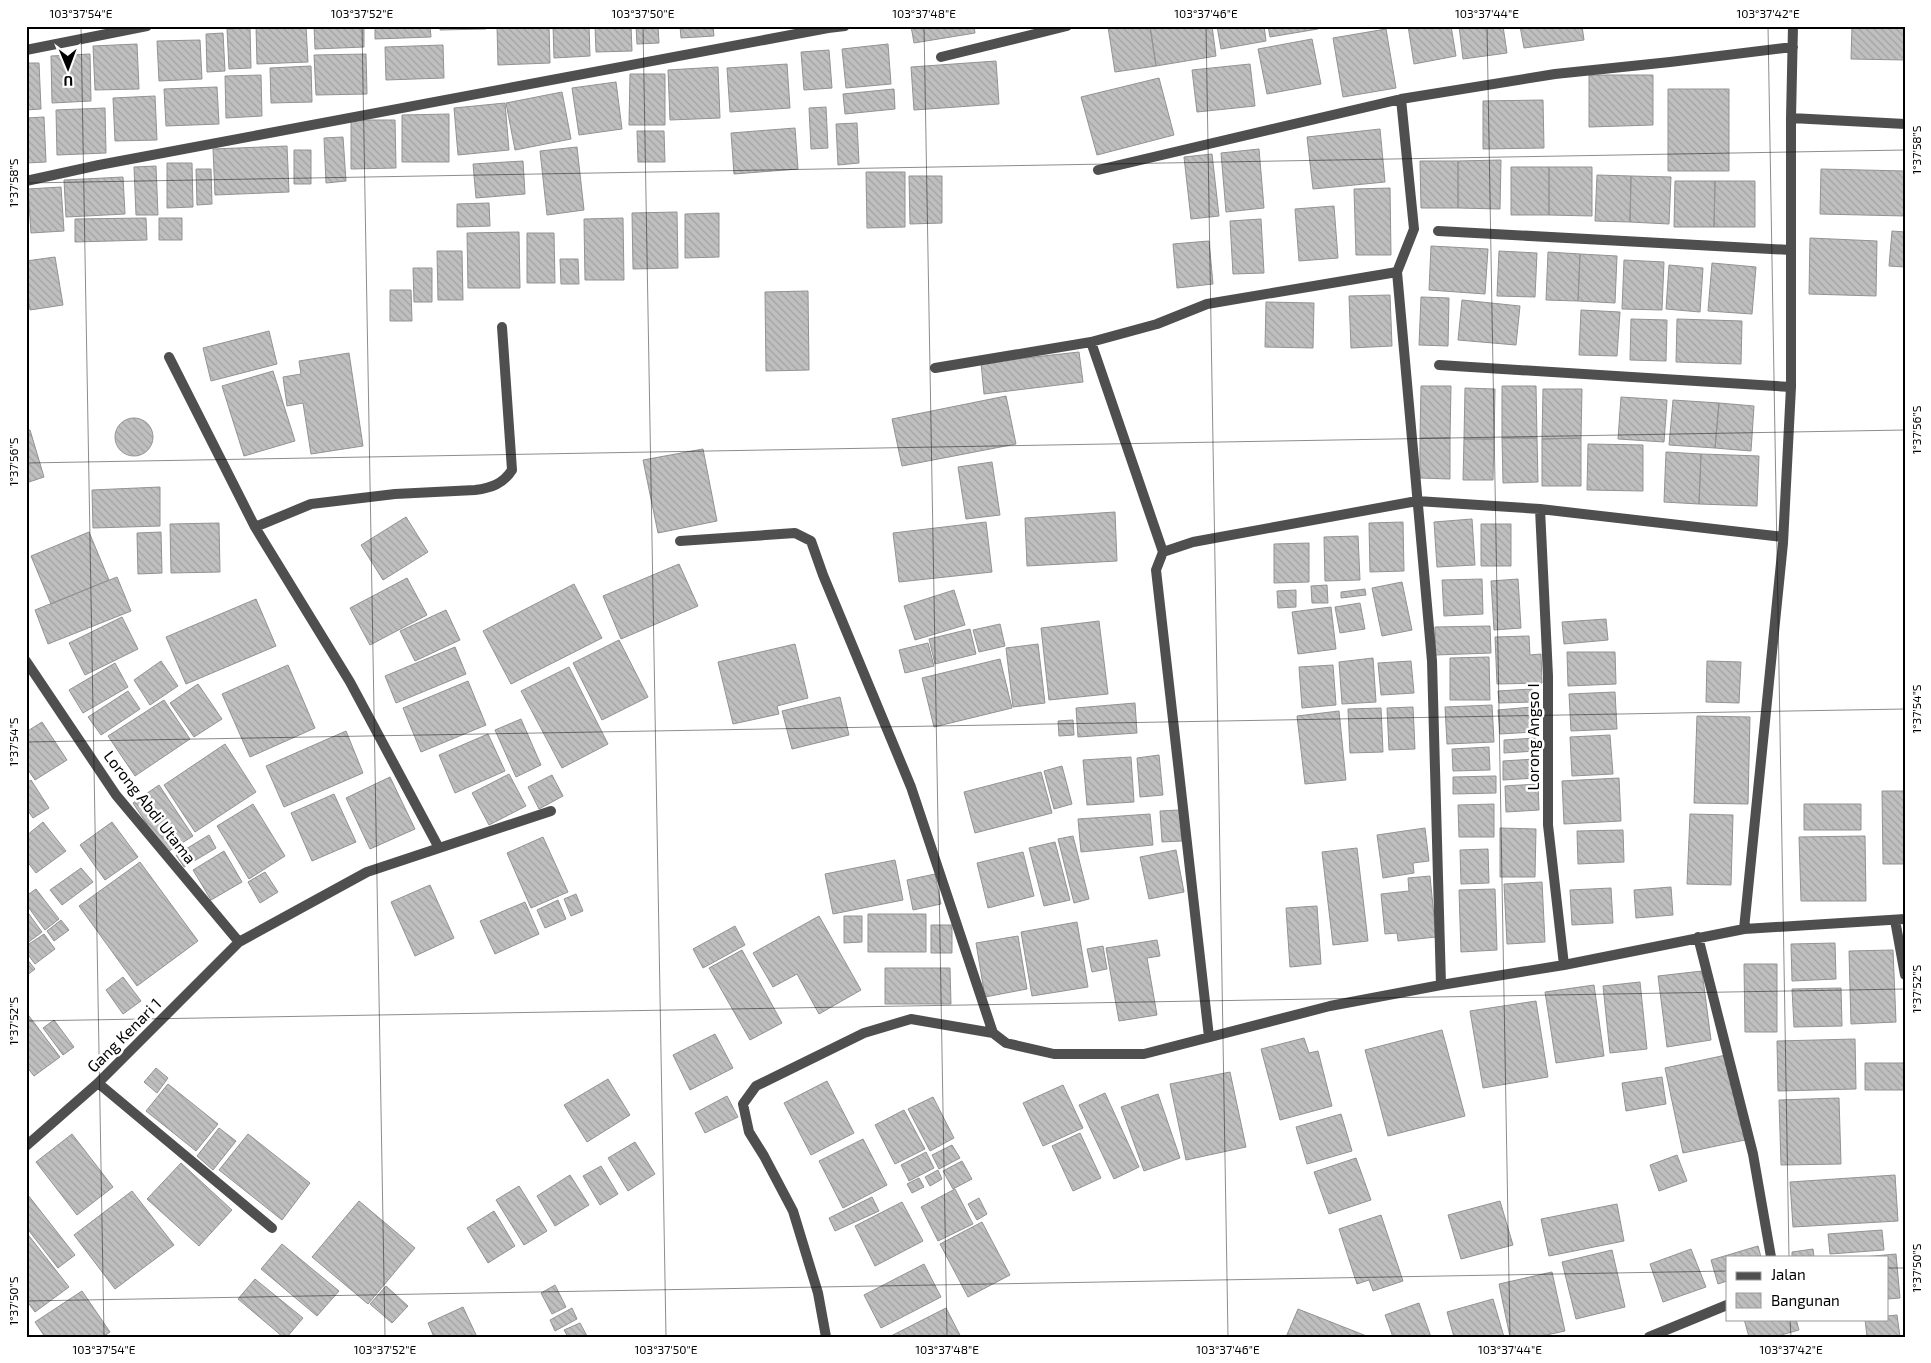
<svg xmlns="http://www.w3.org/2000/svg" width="1931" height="1363" viewBox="0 0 1931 1363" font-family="'Exo 2',sans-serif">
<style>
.building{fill:url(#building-back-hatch);stroke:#939393}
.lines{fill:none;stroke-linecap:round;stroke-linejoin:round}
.minor{stroke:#4f4f4f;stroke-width:10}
.ticks{fill:none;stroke:#000;stroke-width:1;stroke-opacity:0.45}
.labels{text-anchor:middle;stroke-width:5;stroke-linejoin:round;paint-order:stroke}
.street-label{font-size:16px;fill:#000;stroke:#fff}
.neatline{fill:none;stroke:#000;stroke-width:2}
.ticks-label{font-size:12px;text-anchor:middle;fill:#000}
</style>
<defs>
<pattern id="building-back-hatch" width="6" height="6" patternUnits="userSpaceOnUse" patternTransform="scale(1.25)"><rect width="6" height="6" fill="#bfbfbf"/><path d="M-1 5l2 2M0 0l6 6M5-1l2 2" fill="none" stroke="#a2a2a2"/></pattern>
</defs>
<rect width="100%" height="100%" fill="#fff"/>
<path class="building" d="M256 26H306L308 62 257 64Z
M314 26H364V47L315 49Z
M375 26H430L431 37 375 39Z
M440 26H486V29L440 30Z
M497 26H549L550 63 498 65Z
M553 26H589L590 56 554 58Z
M595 26H631L632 51 596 52Z
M636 26H658L659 43 637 44Z
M680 26H713L714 36 681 38Z
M911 26H974L975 33 914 43Z
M1150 26H1212L1216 56 1156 66Z
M1150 26 1156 66 1115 72 1108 27Z
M1217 26H1264L1266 41 1221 49Z
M1268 26H1317L1318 29 1270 37Z
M1408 26H1451L1456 56 1414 64Z
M1459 26H1503L1507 53 1463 59Z
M1520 26H1582L1584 40 1524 48Z
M1852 26H1905V60L1851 59Z
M250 28 251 68 229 69 227 29Z
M1386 29 1396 88 1343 97 1333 38Z
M223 33 225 71 207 72 206 34Z
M1312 39 1321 84 1267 94 1258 49Z
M200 40 202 79 159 81 157 41Z
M137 44 139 89 95 90 93 46Z
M888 44 891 84 846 88 842 49Z
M443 45 444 78 386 80 385 47Z
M829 50 832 88 804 90 801 52Z
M90 54 91 101 52 103 51 56Z
M366 54 367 94 316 95 314 55Z
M996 61 999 104 914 110 911 67Z
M26 63H39L41 109 26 110Z
M787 64 790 108 730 112 727 68Z
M1250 64 1255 106 1197 112 1192 70Z
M311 66 312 102 271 103 270 68Z
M718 67 720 118 670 120 668 70Z
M630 74H665V125H629Z
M261 75 262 116 226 118 225 76Z
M1589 75H1653V125L1589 127Z
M1159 78 1174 135 1097 155 1081 97Z
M616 82 622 129 579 135 572 88Z
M217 87 219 124 166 126 164 89Z
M894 89 895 109 845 114 843 94Z
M1668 89H1729V171H1668Z
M562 92 571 139 515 150 506 103Z
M155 96 157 140 115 141 113 98Z
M1543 100 1544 148 1483 149V101Z
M505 103 509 150 458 155 454 108Z
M826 107 828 148 811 149 809 108Z
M105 108 106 153 57 155 56 110Z
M449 114V162H402V115Z
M44 117 46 162 26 163V118Z
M351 120H395L396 168 351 169Z
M857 123 859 163 838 165 836 124Z
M795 128 798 169 734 174 731 133Z
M1380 129 1385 182 1313 189 1307 137Z
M637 131H664L665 162H638Z
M343 137 346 181 326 183 324 138Z
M287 146 289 192 215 195 213 149Z
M577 147 584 210 547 215 540 151Z
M1259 149 1264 208 1226 212 1221 153Z
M294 150H311V184H294Z
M1212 154 1219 216 1191 219 1184 157Z
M1501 160 1500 209 1458 208V161Z
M523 161 525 194 476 198 473 164Z
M1420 161H1458V208H1421Z
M167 163H192L193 207 167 208Z
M156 166 158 215H136L134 167Z
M1511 167H1549V215H1511Z
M1549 167H1592V216L1549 215Z
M196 169H211L212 204 197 205Z
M1821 169 1905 171V216L1820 214Z
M866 172H905V227L867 228Z
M1597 175 1631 176 1630 222 1595 221Z
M909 176H942V223L910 224Z
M1631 176 1671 177 1669 224 1630 222Z
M123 177 125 214 66 217 64 180Z
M1675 181H1715L1714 227H1674Z
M1715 181H1755V227H1714Z
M61 187 64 231 31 233 28 189Z
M1390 188 1391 255H1356L1354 189Z
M489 203 490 226 457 227V204Z
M1334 206 1338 258 1299 261 1295 209Z
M677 212 678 268 633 269 632 213Z
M719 213V257L685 258V214Z
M146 218 147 240 75 242V219Z
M159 218H182V240H159Z
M623 218 624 280H585L584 219Z
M1261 219 1264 273 1233 274 1230 221Z
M1892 231 1905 232V267L1889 266Z
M519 232 520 288H468L467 233Z
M527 233H554L555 283H527Z
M1810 238 1877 241 1876 296 1809 294Z
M1209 241 1213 284 1177 288 1173 244Z
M1431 246 1488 249 1485 294 1429 290Z
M437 251H462L463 300H438Z
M1499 251 1537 253 1535 297 1497 296Z
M1548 252 1580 254 1578 301 1546 300Z
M1580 254 1617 256 1615 303 1578 301Z
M55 257 63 305 30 310 26 283V261Z
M560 259H578L579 284H561Z
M1624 260 1664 262 1662 310 1622 309Z
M1712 263 1756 267 1752 314 1708 311Z
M1669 265 1703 268 1700 312 1666 309Z
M413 268H432V302H414Z
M390 290H411L412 321H390Z
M808 291 809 370 766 371 765 292Z
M1390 295 1392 346 1351 348 1349 296Z
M1421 297 1449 298 1448 346 1419 345Z
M1462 300 1520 306 1516 345 1458 340Z
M1266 302 1314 303 1313 348 1265 347Z
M1581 310 1620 312 1617 356 1579 355Z
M1631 319 1667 320 1666 361 1630 360Z
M1677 319 1742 321 1741 364 1676 362Z
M269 331 277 364 211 381 203 348Z
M1079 352 1083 382 984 394 981 363Z
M349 353 363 446 311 454 303 403 287 406 283 377 301 374 299 361Z
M273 371 295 441 244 456 222 386Z
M1421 386H1451L1450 438H1420Z
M1502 386H1536L1537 438H1502Z
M1465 388 1495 389 1494 439H1464Z
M1543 389H1582L1581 438 1542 439Z
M1006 396 1016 444 902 466 892 419Z
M1621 397 1667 400 1664 442 1618 439Z
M1673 400 1719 403 1715 448 1669 445Z
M1719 403 1754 406 1751 451 1715 448Z
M115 437a19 19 0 1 1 38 0a19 19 0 1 1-38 0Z
M30 430 44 477 26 483V431Z
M1420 438H1450V479L1420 478Z
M1502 438H1537L1538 482 1503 483Z
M1581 438V486H1542V439Z
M1464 439H1494L1493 480H1463Z
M1588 444 1643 445V491L1587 490Z
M703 449 717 521 658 533 643 460Z
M1666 452 1701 454 1699 504 1664 502Z
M1701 454 1759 456 1757 506 1699 504Z
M992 462 1000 515 966 519 958 467Z
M160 487V526L93 528 92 490Z
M1115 512 1117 561 1027 566 1025 518Z
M406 517 428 552 383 580 361 545Z
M1472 519 1475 565 1437 567 1434 522Z
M986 522 992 572 899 582 893 533Z
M1403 522 1404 571 1370 572 1369 523Z
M219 523 220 572 171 573 170 524Z
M1481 524H1511V566H1481Z
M89 532 109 580 51 604 31 556Z
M161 532 162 573 138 574 137 533Z
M1358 536 1360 580 1325 581 1324 537Z
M1309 543V582L1274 583V544Z
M679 564 698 606 621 639 603 596Z
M117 577 131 611 48 644 35 610Z
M407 578 427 615 370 645 350 608Z
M1482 579 1483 614 1444 616 1442 580Z
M1518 579 1521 628 1494 630 1491 581Z
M1402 582 1412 630 1382 636 1372 588Z
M574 584 602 638 511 684 483 631Z
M1327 585 1328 603H1312L1311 586Z
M1365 589 1366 595 1341 598V592Z
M954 590 965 625 915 640 904 606Z
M1296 590V607L1278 608 1277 591Z
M256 599 276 646 186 684 166 637Z
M1360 603 1365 629 1340 633 1335 607Z
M1331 607 1336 649 1298 654 1292 612Z
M446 610 460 640 415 661 400 631Z
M122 617 138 649 85 675 69 643Z
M1606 619 1608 640 1564 644 1562 622Z
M1099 621 1108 694 1049 700 1041 628Z
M1000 624 1005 646 979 652 973 630Z
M1490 626 1491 653 1435 655V627Z
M970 629 976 654 935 664 929 639Z
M1529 636 1530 655 1541 654 1542 683 1497 684 1495 637Z
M619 640 648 697 602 720 573 663Z
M928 643 934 666 905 673 899 650Z
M795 644 808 698 777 706 779 714 733 724 718 662Z
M1038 644 1045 703 1013 707 1006 648Z
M455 647 466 674 396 703 385 676Z
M1567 652H1615L1616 684 1568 686Z
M1489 657 1490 700H1450V658Z
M1373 658 1376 702 1342 704 1339 662Z
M1000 659 1012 708 934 727 922 678Z
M161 661 178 686 150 705 134 680Z
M1411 661 1414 693 1381 695 1378 663Z
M1707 661 1741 662 1739 703 1706 702Z
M115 663 128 687 83 713 69 690Z
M288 665 315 728 250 757 222 694Z
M1333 665 1336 705 1302 708 1299 667Z
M569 667 608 744 562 768 521 691Z
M468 681 486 725 421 752 403 708Z
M198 684 222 719 194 737 170 703Z
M1532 689V702L1499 703 1498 691Z
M128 691 140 709 101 735 88 717Z
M1615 692 1617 729 1571 731 1569 694Z
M840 697 849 735 792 749 782 711Z
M164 700 190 739 135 776 108 736Z
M1135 703 1137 733 1078 737 1076 708Z
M1492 705 1494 742 1447 744 1445 707Z
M1413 707 1415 749 1389 750 1387 708Z
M1532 707 1534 732 1500 734 1498 710Z
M1381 708 1383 752 1350 753 1348 709Z
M1339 711 1346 780 1305 784 1297 716Z
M1697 716 1750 717 1748 804 1694 803Z
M521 719 541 765 516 777 495 730Z
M1073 720 1074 735 1059 736 1058 721Z
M42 722 67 760 35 780 26 767V732Z
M346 731 363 773 284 807 266 766Z
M488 734 505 771 455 793 439 755Z
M1610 735 1613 774 1572 776 1570 737Z
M1535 738 1536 751 1504 753V740Z
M225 744 256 792 195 832 164 785Z
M1489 747 1490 770 1453 771 1452 749Z
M1159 755 1163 795 1140 797 1137 758Z
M1131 757 1134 802 1087 805 1083 760Z
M1535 759 1536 778 1503 780V761Z
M1062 766 1072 804 1054 809 1044 771Z
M1041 772 1052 813 975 833 964 792Z
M509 774 526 806 489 825 472 793Z
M552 775 563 796 539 809 528 787Z
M1496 776V793L1453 794V777Z
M390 777 415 829 370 849 346 798Z
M1619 778 1621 821 1564 824 1562 781Z
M31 780 49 808 33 818 26 808V783Z
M1538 784 1539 810 1506 812 1505 786Z
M159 785 193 836 166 853 133 803Z
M1882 791H1905V864H1883Z
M334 794 356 842 312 861 291 813Z
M253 804 285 856 249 879 217 826Z
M1494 804V837H1459L1458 805Z
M1804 804H1861V830H1804Z
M1179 810 1182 841 1162 842 1160 811Z
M1150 814 1153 845 1081 852 1078 819Z
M1690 814 1733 815 1731 885 1687 884Z
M43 822 66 851 36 873 26 860V836Z
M112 822 138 857 105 880 80 845Z
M1425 828 1429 861 1413 863 1414 873 1383 878 1377 835Z
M1500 828 1536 829 1535 877H1500Z
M1623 830 1624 862 1578 864 1577 831Z
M209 835 216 848 184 867 176 855Z
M1073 836 1089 899 1074 903 1058 839Z
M1865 836 1866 901H1801L1799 837Z
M543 837 568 892 531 908 507 853Z
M1055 842 1070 900 1044 906 1029 848Z
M1357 848 1368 941 1333 945 1322 852Z
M1488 849 1489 883 1461 884 1460 850Z
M1176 850 1184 892 1149 899 1140 857Z
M224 851 242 882 211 900 193 870Z
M1023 852 1034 896 988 908 977 863Z
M895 860 903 900 833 914 825 874Z
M140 862 198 941 137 986 79 906Z
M81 868 93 882 62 905 50 890Z
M265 872 278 892 260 903 248 882Z
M935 874 941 904 913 910 907 880Z
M1430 876 1436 937 1398 941 1397 933 1385 934 1381 894 1409 891 1408 878Z
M1542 882 1545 942 1507 944 1504 884Z
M430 885 454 938 415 956 391 902Z
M1671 887 1673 915 1636 918 1634 890Z
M1611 888 1613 923 1572 925 1570 890Z
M36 889 59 919 45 930 26 904V896Z
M1495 889 1497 950 1461 952 1459 890Z
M576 894 583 911 571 916 564 899Z
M558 900 566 919 545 928 537 910Z
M525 902 539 934 495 954 480 921Z
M1317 906 1321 964 1290 967 1286 908Z
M26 910 42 932 26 944Z
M868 914H926V952H868Z
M819 916 861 990 819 1014 797 974 773 987 753 953Z
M844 916H862V942L844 943Z
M61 920 69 930 54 941 47 931Z
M1077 922 1088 987 1032 996 1021 932Z
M931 925H952V953H931Z
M735 926 745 945 703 968 693 949Z
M44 934 55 949 35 964 26 952V946Z
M1018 936 1027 989 985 997 976 943Z
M1157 940 1160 956 1147 958 1157 1015 1119 1021 1106 948Z
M1835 943 1836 979 1792 981 1791 944Z
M1103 946 1107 969 1092 972 1087 949Z
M742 950 782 1023 750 1040 709 968Z
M1893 950 1896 1022 1851 1024 1849 951Z
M26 958 35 969 26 976Z
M1744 964H1777V1032H1745Z
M885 968H950L951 1004H885Z
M1702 971 1711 1040 1667 1047 1658 976Z
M123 977 141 1001 123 1014 106 990Z
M1640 982 1647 1049 1610 1053 1603 986Z
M1594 985 1604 1056 1556 1063 1545 992Z
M1841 988 1842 1026 1794 1027 1792 989Z
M1536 1001 1548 1077 1483 1088 1470 1011Z
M26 1012 60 1057 34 1076 26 1066Z
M54 1020 74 1047 63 1055 43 1028Z
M1442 1030 1465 1116 1388 1136 1365 1050Z
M715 1034 733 1068 690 1090 673 1055Z
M1304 1038 1309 1053 1318 1051 1332 1106 1280 1120 1261 1049Z
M1855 1039 1856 1089 1778 1091 1777 1041Z
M1726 1055 1745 1140 1683 1153 1665 1068Z
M1865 1063H1905V1090H1865Z
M156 1068 168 1078 157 1093 144 1082Z
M1230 1072 1246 1147 1186 1160 1170 1084Z
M1662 1077 1666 1104 1626 1111 1622 1083Z
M608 1079 630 1115 587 1142 564 1105Z
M827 1081 854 1133 811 1155 784 1103Z
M168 1084 218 1124 196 1151 146 1111Z
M1063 1085 1083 1128 1043 1146 1023 1103Z
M1105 1093 1139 1167 1114 1179 1079 1105Z
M1158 1094 1180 1158 1144 1171 1121 1107Z
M727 1096 738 1117 705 1133 695 1113Z
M933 1097 954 1138 930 1151 908 1109Z
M1839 1098 1841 1164 1781 1165 1779 1100Z
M904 1110 925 1149 895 1164 875 1125Z
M1341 1114 1352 1151 1307 1164 1296 1127Z
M219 1128 236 1141 213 1170 197 1156Z
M1080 1133 1101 1178 1073 1191 1052 1146Z
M72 1134 113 1187 77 1215 36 1162Z
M248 1134 310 1183 282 1220 219 1170Z
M863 1139 887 1185 843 1208 819 1161Z
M635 1142 655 1174 628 1191 608 1158Z
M952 1145 960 1158 939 1169 932 1155Z
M926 1152 934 1168 909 1181 901 1165Z
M1677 1155 1687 1181 1659 1191 1650 1165Z
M1356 1158 1371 1200 1329 1214 1314 1172Z
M962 1161 972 1179 953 1189 943 1171Z
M181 1163 232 1210 199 1246 147 1199Z
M601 1166 618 1194 600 1205 583 1176Z
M938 1170 942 1179 930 1186 925 1177Z
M570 1175 589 1205 555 1226 537 1196Z
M1895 1175 1898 1221 1793 1227 1790 1182Z
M919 1178 924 1187 912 1193 907 1184Z
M519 1186 547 1231 524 1245 496 1200Z
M955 1189 973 1224 938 1241 921 1207Z
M132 1191 174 1245 115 1289 74 1235Z
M28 1195 75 1255 58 1268 26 1227V1197Z
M872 1197 879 1211 835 1231 829 1218Z
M979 1198 987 1214 977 1220 968 1204Z
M359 1201 415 1248 368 1304 312 1257Z
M1500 1201 1513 1245 1461 1259 1448 1215Z
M902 1202 923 1241 875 1266 855 1226Z
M1617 1204 1624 1241 1549 1256 1541 1219Z
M494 1211 515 1246 488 1263 467 1228Z
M1381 1215 1403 1281 1373 1291 1369 1280 1357 1284 1339 1229Z
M982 1222 1010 1275 968 1297 940 1244Z
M1882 1230 1884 1250 1830 1254 1828 1234Z
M26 1232 69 1287 35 1312 26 1300Z
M282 1244 339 1291 317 1316 261 1269Z
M1758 1246 1761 1257H1727V1281L1718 1284 1711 1260Z
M1691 1249 1706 1287 1663 1302 1650 1264Z
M1813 1249 1814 1257H1792V1252Z
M1612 1250 1625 1307 1576 1319 1562 1262Z
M1896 1254 1900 1298 1887 1299V1257H1863Z
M924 1264 941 1297 881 1328 864 1295Z
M1552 1272 1565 1331 1537 1337H1510L1499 1284Z
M255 1279 303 1318 287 1337H283L238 1299Z
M555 1285 566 1307 552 1314 541 1293Z
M386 1286 408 1306 392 1323 370 1304Z
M82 1291 110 1332 103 1337H45L35 1322Z
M1493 1299 1504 1337H1454L1447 1312Z
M1419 1303 1431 1337H1393L1385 1315Z
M463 1307 477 1337H434L428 1323Z
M572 1308 577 1319 555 1331 550 1320Z
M946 1308 961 1337H889Z
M1298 1309 1369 1337H1286Z
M1897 1315 1900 1337H1867L1865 1319H1887V1316Z
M1744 1319H1796L1799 1330 1774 1337H1749Z
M580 1323 587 1336 568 1337 564 1330Z"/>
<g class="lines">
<path class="minor" d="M26 50 147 26
M941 57 1067 26
M1401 99 1414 229 1397 272 1432 661 1441 985
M1791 118 1905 124
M1098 170 1401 99 1555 74 1670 62 1793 47
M26 181 99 165 828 28 845 26
M1438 231 1791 250
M169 357 255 527 350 682 439 848
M1439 365 1791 387
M935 368 1091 342
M1540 509 1548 676V825L1564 965
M255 527 311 504 395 494 475 490C491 488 503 484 512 470L502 327
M680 541 795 533 811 541 823 575 911 787 993 1033
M1163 552 1091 342 1157 324 1207 304 1397 272
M26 661 116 795 239 942
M1895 920 1905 975
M1744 929 1783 543 1791 387V118L1793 26
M1698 937 1753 1154 1771 1257
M1209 1037 1156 570 1163 552 1193 542 1417 501 1540 509 1783 537
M98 1083 272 1228
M26 1146 98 1083 239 942 367 872 551 811
M826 1337 818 1293 793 1211 764 1156 749 1132 743 1104 756 1086 864 1033 911 1019 993 1033 1006 1043 1054 1054H1144L1330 1006 1441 985 1564 965 1744 929 1905 919
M1649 1337 1727 1305"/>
</g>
<path class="ticks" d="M81 26 104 1337M362 26 385 1337M643 26 666 1337M924 26 947 1337M1206 26 1228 1337M1487 26 1510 1337M1768 26 1789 1257M26 183 1905 150M26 463 1905 430M26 742 1905 709M26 1021 1905 989M1887 1268H1905M26 1301 1727 1271M1790 1319 1791 1337"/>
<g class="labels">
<g class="street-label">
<text transform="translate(1533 737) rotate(-90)" y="6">Lorong Angso I</text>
<text transform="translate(150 807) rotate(52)" y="6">Lorong Abdi Utama</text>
<text transform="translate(124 1035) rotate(-45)" y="6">Gang Kenari 1</text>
</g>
</g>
<rect width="1931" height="1363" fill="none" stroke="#ffffff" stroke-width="55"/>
<rect x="1726" y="1256" width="162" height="65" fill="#ffffff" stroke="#999999"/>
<rect x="1736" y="1272" width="25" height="8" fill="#4f4f4f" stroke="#999999"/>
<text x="1771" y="1280" font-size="15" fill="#000000">Jalan</text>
<rect x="1736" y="1293" width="25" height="15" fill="url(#building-back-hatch)" stroke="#999999"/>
<text x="1771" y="1306" font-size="15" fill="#000000">Bangunan</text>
<g transform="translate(68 68) rotate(179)" stroke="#ffffff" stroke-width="4" paint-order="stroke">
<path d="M0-4L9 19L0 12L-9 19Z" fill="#000000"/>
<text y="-8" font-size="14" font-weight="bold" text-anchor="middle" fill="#000000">U</text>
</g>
<rect x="28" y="28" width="1876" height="1308" class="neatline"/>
<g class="ticks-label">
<text x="81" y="18">103°37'54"E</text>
<text x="362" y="18">103°37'52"E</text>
<text x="643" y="18">103°37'50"E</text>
<text x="924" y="18">103°37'48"E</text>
<text x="1206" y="18">103°37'46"E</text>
<text x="1487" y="18">103°37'44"E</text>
<text x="1768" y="18">103°37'42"E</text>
<text transform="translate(1917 150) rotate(-90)" y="4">1°37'58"S</text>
<text transform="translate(14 183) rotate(-90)" y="4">1°37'58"S</text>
<text transform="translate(1917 430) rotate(-90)" y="4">1°37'56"S</text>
<text transform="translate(14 462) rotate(-90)" y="4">1°37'56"S</text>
<text transform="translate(1917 709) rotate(-90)" y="4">1°37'54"S</text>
<text transform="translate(14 742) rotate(-90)" y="4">1°37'54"S</text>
<text transform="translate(1917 989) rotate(-90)" y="4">1°37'52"S</text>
<text transform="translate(14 1021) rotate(-90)" y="4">1°37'52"S</text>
<text transform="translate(1917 1268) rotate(-90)" y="4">1°37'50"S</text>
<text transform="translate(14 1301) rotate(-90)" y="4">1°37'50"S</text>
<text x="104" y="1354">103°37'54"E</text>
<text x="385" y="1354">103°37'52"E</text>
<text x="666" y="1354">103°37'50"E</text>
<text x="947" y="1354">103°37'48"E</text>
<text x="1228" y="1354">103°37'46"E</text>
<text x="1510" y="1354">103°37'44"E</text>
<text x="1791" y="1354">103°37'42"E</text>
</g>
</svg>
